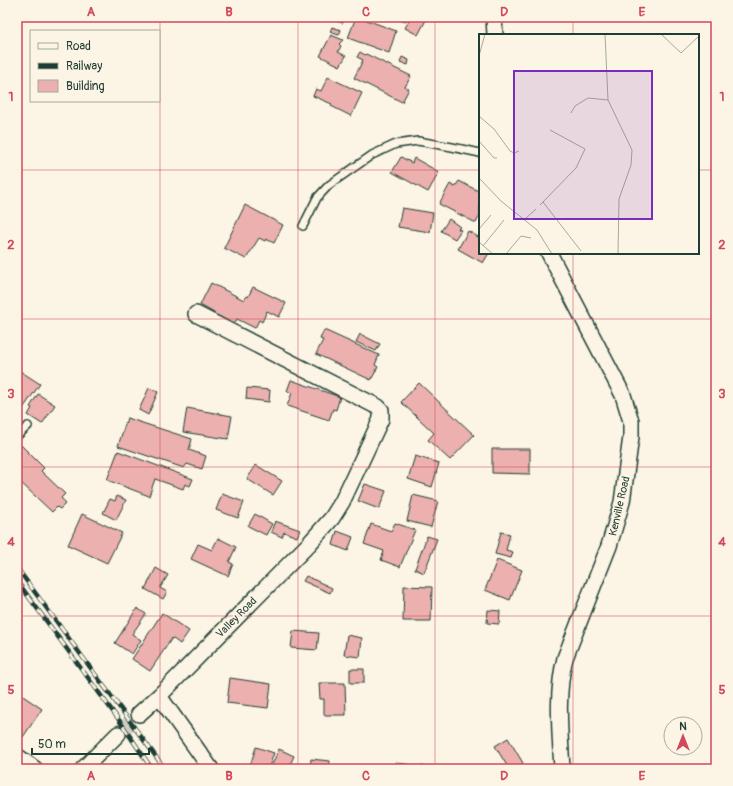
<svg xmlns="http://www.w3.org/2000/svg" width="733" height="786" viewBox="0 0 733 786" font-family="Pangolin,sans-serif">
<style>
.building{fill:#ecb0ae;stroke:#1f3d34}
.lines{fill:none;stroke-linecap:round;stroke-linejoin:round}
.street-tunnel{stroke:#d0d0c2;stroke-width:15;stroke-dasharray:15 8;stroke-linecap:butt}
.lane-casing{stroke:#1f3d34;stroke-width:10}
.street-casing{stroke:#1f3d34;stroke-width:18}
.lane{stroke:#fcf5e5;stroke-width:7}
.street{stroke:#fcf5e5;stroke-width:15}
.rail-casing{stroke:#1f3d34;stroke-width:4.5}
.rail{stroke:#fcf5e5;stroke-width:3;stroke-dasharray:9;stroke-linecap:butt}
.grid{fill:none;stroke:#d1495b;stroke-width:1;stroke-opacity:0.55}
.labels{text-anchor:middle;stroke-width:3;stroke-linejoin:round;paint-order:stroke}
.street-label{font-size:11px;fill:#1f3d34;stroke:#fcf5e5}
.inset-road{fill:none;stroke:#a4ab9e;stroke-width:1}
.view{fill:#7b2cbf;fill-opacity:0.15;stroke:#7b2cbf;stroke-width:2}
.inset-edge{fill:none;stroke:#1f3d34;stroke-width:2}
.neatline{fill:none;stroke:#d1495b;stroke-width:1.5}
.grid-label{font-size:13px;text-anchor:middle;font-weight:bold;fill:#d1495b}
</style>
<rect width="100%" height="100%" fill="#fcf5e5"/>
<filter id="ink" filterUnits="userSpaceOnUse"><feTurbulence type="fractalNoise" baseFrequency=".025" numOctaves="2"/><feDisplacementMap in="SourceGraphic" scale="8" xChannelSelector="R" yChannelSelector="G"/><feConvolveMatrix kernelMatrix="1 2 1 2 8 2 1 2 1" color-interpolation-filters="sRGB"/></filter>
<g filter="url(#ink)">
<path class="building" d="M334 17H345L343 23 333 20Z
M356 17H359L396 31 389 53 348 38Z
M390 17H407L406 22Z
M411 17H420L426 20 418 35 405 28Z
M332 27 341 30 339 35 330 32Z
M331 35 343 40 339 44 341 46 338 52 346 56 340 66 320 56Z
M360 52 365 55 366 54 411 76 405 87 409 89 402 102 354 78 363 60 357 57Z
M402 57 409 60 408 65 400 62Z
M328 77 362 93 351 116 331 106 332 104 313 96 316 89 321 91Z
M401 157 412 163 414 158 439 172 428 192 392 172Z
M459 181 480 192 479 199H480V215L476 223 439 204 450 184 455 187Z
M245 205 283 225 274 243 266 239 265 241 259 238 246 259 224 248Z
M402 208 433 213 430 232 398 227Z
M449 219 460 227 458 229 461 230 455 239 441 231Z
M468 231 480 238V253H489L483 263 458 249Z
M211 283 244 300 246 296 248 297 253 287 286 303 279 317 267 311 262 322 259 320 255 328 237 319 233 326 213 315 214 313 200 305Z
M324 330 379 355 375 365 378 367 371 380 316 354 323 340 320 339Z
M360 334 380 344 376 351 356 342Z
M17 369 40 384 24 407 17 402Z
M291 380 340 397 336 410 333 409 329 420 287 406 292 393 287 391Z
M419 383 474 435 450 460 428 440 434 433 401 402Z
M149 388 158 392 148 415 139 410Z
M247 388 270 390 269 402 246 399Z
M38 394 55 405 42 424 28 415 32 408 30 407Z
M187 408 232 416 228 439 183 432Z
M127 418 192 439 189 450 206 456 202 469 187 464 184 468 118 446Z
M21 445 44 468 41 471 65 494 61 498 66 503 60 509 57 507 52 512 17 479V449Z
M492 449H530V474L492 473Z
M118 451 193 479 190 486 185 484 183 489 155 479 149 496 107 480Z
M415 456 439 463 432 487 408 479Z
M256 465 282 481 273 495 247 479Z
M365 484 386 491 379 509 358 501Z
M222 494 244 502 238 518 216 510Z
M413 495 438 501 431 527 407 521Z
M117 496 126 500 116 520 103 513 110 499 115 501Z
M82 514 122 533 107 563 68 545Z
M255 514 272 524 266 535 248 526Z
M275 521 300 530 297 537 284 532 282 537 271 532Z
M395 523 415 530 400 567 381 560 384 551 364 544 371 524 391 531Z
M337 531 353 537 348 551 333 545Z
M501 532 510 534 506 550 513 552 511 558 495 554Z
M427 536 437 539 424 573 415 569Z
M218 538 236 547 229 562 233 564 228 576 191 559 198 544 212 550Z
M497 560 522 570 510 600 485 590Z
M156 568 168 575 160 588 167 592 163 599 145 589Z
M306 576 332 588 330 593 303 581Z
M404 586 432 587 431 621H403Z
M137 608 146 614 132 634 141 640 132 654 115 643Z
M488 610 500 611 499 624 487 623Z
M162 613 189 631 180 644 172 638 150 671 132 659Z
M293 631 319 633 317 650 291 648Z
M347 635 362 638 360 657 344 655Z
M350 669H364V683H350Z
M230 678 271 684 268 708 227 703Z
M319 683H345L346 715H324V699H320Z
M17 692 42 709 23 737 17 733Z
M508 738 523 763 513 769H509L495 746Z
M256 747 274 753 268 769H249Z
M279 749 294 756 288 769H270Z
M311 759 330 761 329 769H310Z
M395 763 406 764 405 769H394Z
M406 764 428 767V769H405Z"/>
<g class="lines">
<path class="street-tunnel" d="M118 734 139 714"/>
<g class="lane-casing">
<path id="lane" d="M303 226 317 198 329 185 372 155 396 144 418 141 452 147 480 153
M17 436 28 426"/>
</g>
<g class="street-casing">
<path id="street" d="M494 17 495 35
M549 253 623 395 631 421V437L622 502 609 546 565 658C556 694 560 732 562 769
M159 696 211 769
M139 714 159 696 308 545 332 518 342 502 381 419V410L378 407 196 314
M17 756 35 769
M83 769 118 734"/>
</g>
<use href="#lane" class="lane"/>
<use href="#street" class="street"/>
<g class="rail-casing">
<path id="rail" d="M17 568 165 769
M17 581 119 720 152 769"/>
</g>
<use href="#rail" class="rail"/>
</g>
</g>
<path class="grid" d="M160 17V769M298 17V769M435 17V769M573 17V35M17 170H480M698 170H716M573 253V769M17 319H716M17 467H716M17 616H716"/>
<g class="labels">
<g class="street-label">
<text transform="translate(619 506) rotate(-77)" y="4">Kenville Road</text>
<text transform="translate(236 617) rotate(-45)" y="4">Valley Road</text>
</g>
</g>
<g transform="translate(479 34)">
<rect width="220" height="220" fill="#fcf5e5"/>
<path class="inset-road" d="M126 0 129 66 153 116 152 131 140 165 139 220M182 0 202 19 220 2M0 22 6 0M92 79 96 72 109 64 129 66M0 82 15 95 31 117 35 119 40 117M0 107 15 124H18M0 144 22 167 58 196 73 220M64 168 102 217M61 171 97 134 106 115 71 96M46 185 57 175M0 195 12 181M0 208 14 220M4 212 25 186M27 220 42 202 52 204"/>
<path class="view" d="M35 37H173V185H35Z"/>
<rect width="220" height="220" class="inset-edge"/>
</g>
<rect width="733" height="786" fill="none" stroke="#fcf5e5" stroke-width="44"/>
<rect x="30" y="30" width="130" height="72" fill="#fcf5e5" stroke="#a4ab9e"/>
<rect x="38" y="43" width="20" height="6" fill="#fcf5e5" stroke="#a4ab9e"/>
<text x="66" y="50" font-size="12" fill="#1f3d34">Road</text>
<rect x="38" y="63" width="20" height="6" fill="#1f3d34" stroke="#a4ab9e"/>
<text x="66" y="70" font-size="12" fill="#1f3d34">Railway</text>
<rect x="38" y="80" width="20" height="12" fill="#ecb0ae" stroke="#a4ab9e"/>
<text x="66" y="90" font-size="12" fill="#1f3d34">Building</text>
<g transform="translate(683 736)"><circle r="19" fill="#fcf5e5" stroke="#a4ab9e"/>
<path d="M0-3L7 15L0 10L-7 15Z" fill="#d1495b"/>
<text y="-6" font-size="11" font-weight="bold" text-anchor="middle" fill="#1f3d34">N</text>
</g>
<path d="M32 748v6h117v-6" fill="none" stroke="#1f3d34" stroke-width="2"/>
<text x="38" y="748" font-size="12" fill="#1f3d34" stroke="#fcf5e5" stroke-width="3" paint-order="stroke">50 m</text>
<rect x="22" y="22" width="689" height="742" class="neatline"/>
<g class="grid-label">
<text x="91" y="16">A</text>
<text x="229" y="16">B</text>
<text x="366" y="16">C</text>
<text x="504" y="16">D</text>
<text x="642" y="16">E</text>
<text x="11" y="101">1</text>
<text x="722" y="101">1</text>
<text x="11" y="249">2</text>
<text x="722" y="249">2</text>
<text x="11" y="398">3</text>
<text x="722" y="398">3</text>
<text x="11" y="546">4</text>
<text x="722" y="546">4</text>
<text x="11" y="694">5</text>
<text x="722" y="694">5</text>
<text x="91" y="780">A</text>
<text x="229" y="780">B</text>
<text x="366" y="780">C</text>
<text x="504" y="780">D</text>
<text x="642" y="780">E</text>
</g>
</svg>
